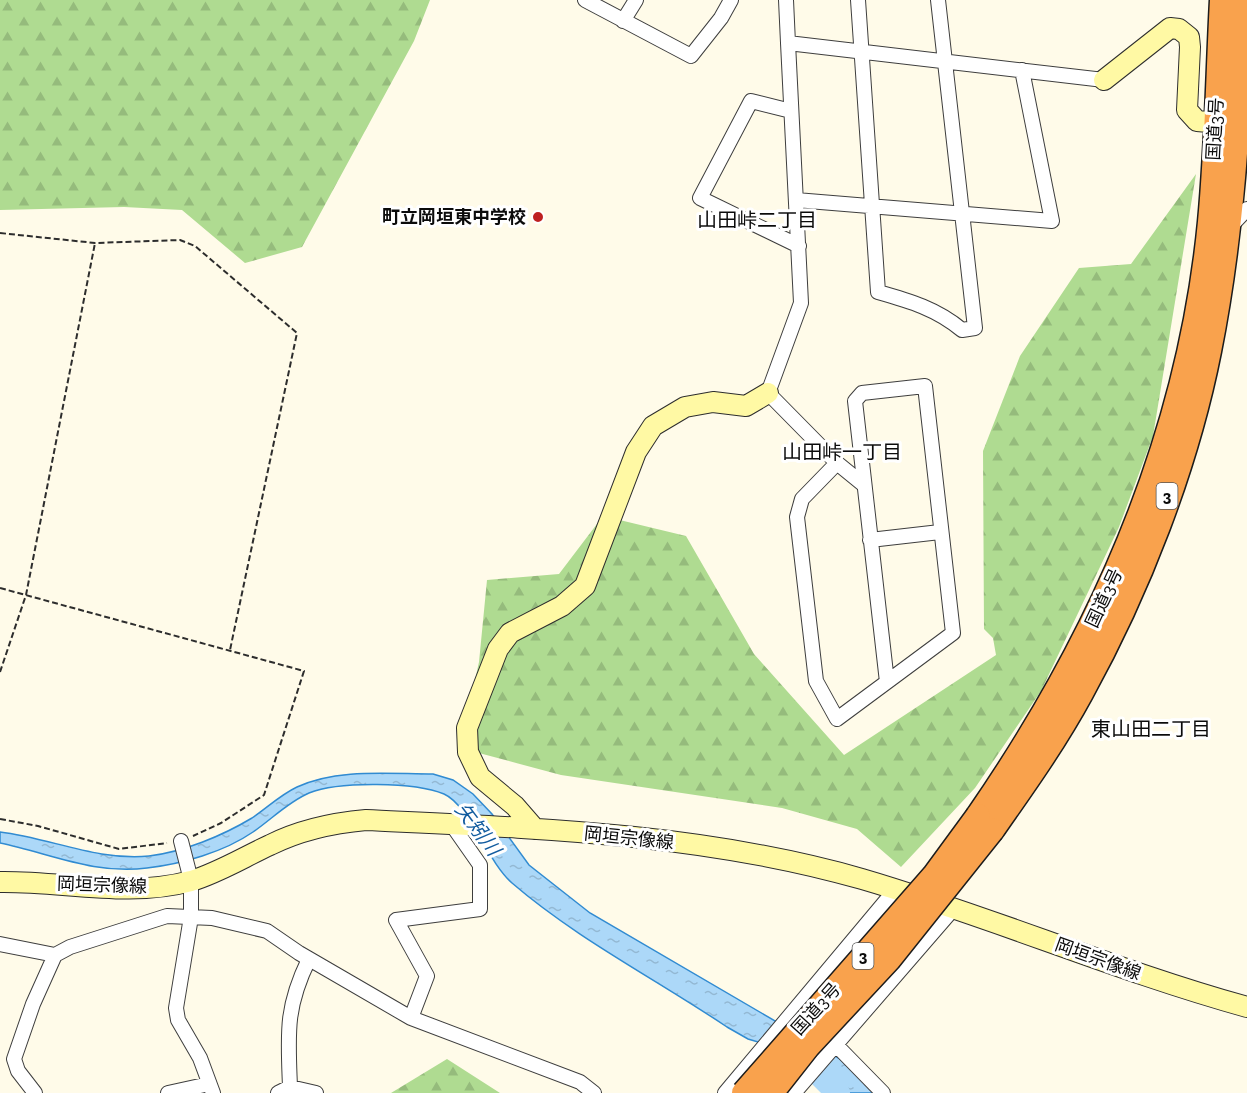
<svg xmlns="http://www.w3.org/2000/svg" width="1247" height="1093" viewBox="0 0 1247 1093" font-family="'Zilla Slab','Noto Sans JP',serif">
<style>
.forest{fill:url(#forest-firs)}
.water{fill:url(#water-ripples);stroke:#318bd1;stroke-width:1.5}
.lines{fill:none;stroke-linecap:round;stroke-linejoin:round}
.river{stroke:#acd8f8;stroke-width:24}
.street-casing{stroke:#3e3e3e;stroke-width:16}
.secondary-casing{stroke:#2d2d2d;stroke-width:22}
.highway-casing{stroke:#1c1c1c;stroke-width:27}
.path{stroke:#2d2d2d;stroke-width:2;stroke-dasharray:6 3;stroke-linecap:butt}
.street{stroke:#fff;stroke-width:14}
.secondary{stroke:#fff9a4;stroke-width:20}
.highway{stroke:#f9a24d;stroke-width:24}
.highway-bridge-casing{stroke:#1c1c1c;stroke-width:27;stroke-linecap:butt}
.highway-bridge{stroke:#f9a24d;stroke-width:24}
.poi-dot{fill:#be2021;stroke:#fff;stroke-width:2}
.labels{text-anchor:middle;stroke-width:6;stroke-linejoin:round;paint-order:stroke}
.shield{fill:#fff;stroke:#545454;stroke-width:1.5}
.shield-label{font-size:16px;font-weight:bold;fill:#0b0b0b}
.street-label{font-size:18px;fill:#0b0b0b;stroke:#fff}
.poi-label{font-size:18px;font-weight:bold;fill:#0b0b0b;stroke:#fff;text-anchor:end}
.neighbourhood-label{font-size:20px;fill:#0b0b0b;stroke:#fff}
.water-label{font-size:20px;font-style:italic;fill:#125c9f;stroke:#fff}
</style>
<defs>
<pattern id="forest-firs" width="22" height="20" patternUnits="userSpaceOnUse" patternTransform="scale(1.5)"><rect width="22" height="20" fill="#afdb91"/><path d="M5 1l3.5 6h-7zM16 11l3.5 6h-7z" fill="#95bb7c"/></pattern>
<pattern id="water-ripples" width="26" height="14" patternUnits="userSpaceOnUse" patternTransform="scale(1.5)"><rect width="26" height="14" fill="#acd8f8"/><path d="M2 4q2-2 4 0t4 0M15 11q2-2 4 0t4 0" fill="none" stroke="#93b8d3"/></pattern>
</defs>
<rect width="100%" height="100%" fill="#fffbe9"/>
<path class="forest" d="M0 0H430L414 41 302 247 245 263 182 210 124 207 0 210Z
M1196 174 1153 436 1119 527 1041 691 975 788 901 867 857 829 782 808 561 775 460 748 479 662 487 580 559 574 603 516 686 536 754 654 844 755 996 655 993 638 984 629 983 451 1020 356 1079 268 1131 264Z
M447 1059 500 1093H391Z"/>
<path class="water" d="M433 774 453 780 473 794 492 814 529 865 590 913 842 1060 878 1093H846L824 1074 778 1048 748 1039 727 1027C656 979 577 939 512 883 487 861 469 805 444 794 415 782 339 781 309 793 288 802 272 819 253 832 224 852 182 864 147 868 95 875 49 853 0 843V832C50 838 97 861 149 856 183 852 222 836 252 818 267 808 280 795 297 787 337 768 390 774 433 774Z"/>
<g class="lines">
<path class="river" d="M793 1058 819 1074 838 1093"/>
<g class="street-casing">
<path id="street" d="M585 0 691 56 721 18 731 0
M786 0 788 43
M858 0 878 292C910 301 937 309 962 330L975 328 938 0
M623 21 636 0
M791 111 751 101 700 198 799 246
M796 200 1052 221 1022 70
M1230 227 1247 209
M837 463 802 499 797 517 816 681 837 719 953 633 925 386 862 393 855 401 887 682
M864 485 837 463 768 393 801 303 788 43 1104 80
M870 540 940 532
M181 841 191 880V917L176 1008 178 1020 200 1058 213 1093
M0 944 55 955
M411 1018 427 976 396 920 480 909V865L452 825
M837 1046 883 1093
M290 1087C288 1034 285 1008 309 959
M35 1093 18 1071 14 1059 33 1004 55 955 70 947 167 916 212 918 267 931 299 953 411 1018 580 1082 594 1093
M168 1093 209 1084
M278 1093 290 1087 316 1093
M725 1093 895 890
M794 1093 955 907"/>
</g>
<g class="secondary-casing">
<path id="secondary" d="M1104 80 1170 28 1179 29 1189 37 1190 47 1187 110 1197 121 1232 124
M535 829 515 806 480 777 468 752 467 728 498 649 510 633 562 606 585 586 636 452 653 426 685 407 713 402 746 406 768 393
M0 882C64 881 128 898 191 881 218 873 244 857 270 845 300 830 332 823 366 820 532 828 702 833 862 879 992 917 1117 971 1247 1007"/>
</g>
<g class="highway-casing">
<path id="highway" d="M978 816C1101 638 1189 440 1210 222 1217 149 1218 74 1222 0
M992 830C1023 786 1055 741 1081 693 1138 590 1186 467 1209 351 1232 236 1239 117 1243 0"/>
</g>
<path class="path" d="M0 233 95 243 180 240 195 246 297 333 230 650
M0 588 304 671 264 795 221 823 193 836
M0 672 26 595 95 243
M0 819 38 826 119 849 167 843"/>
<use href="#street" class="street"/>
<use href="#secondary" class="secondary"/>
<use href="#highway" class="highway"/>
<g class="highway-bridge-casing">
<path id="highway-bridge" d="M744 1093 934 876 978 816
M771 1093 808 1046 889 959 992 830"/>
</g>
<use href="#highway-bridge" class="highway-bridge"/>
</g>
<circle class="poi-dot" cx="538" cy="217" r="6"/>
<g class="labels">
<g class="shield">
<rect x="1156.5" y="483" width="21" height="26" rx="4.5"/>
<rect x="852.5" y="943" width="21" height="26" rx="4.5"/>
</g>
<g class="shield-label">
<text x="1167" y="502">3</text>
<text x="863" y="962">3</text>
</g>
<g class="street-label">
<text transform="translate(1215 129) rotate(-87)" y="6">国道3号</text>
<text transform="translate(1104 598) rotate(-65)" y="6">国道3号</text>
<text transform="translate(629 838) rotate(6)" y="6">岡垣宗像線</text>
<text transform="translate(102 885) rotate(2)" y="6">岡垣宗像線</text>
<text transform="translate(1098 959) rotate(20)" y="6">岡垣宗像線</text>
<text transform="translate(816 1009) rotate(-48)" y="6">国道3号</text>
</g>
<g class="poi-label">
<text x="526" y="223">町立岡垣東中学校</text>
</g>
<g class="neighbourhood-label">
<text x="757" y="227">山田峠二丁目</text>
<text x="842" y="459">山田峠一丁目</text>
<text x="1151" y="736">東山田二丁目</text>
</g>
<g class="water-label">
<text transform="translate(478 829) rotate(53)" y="7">矢矧川</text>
</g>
</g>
</svg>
